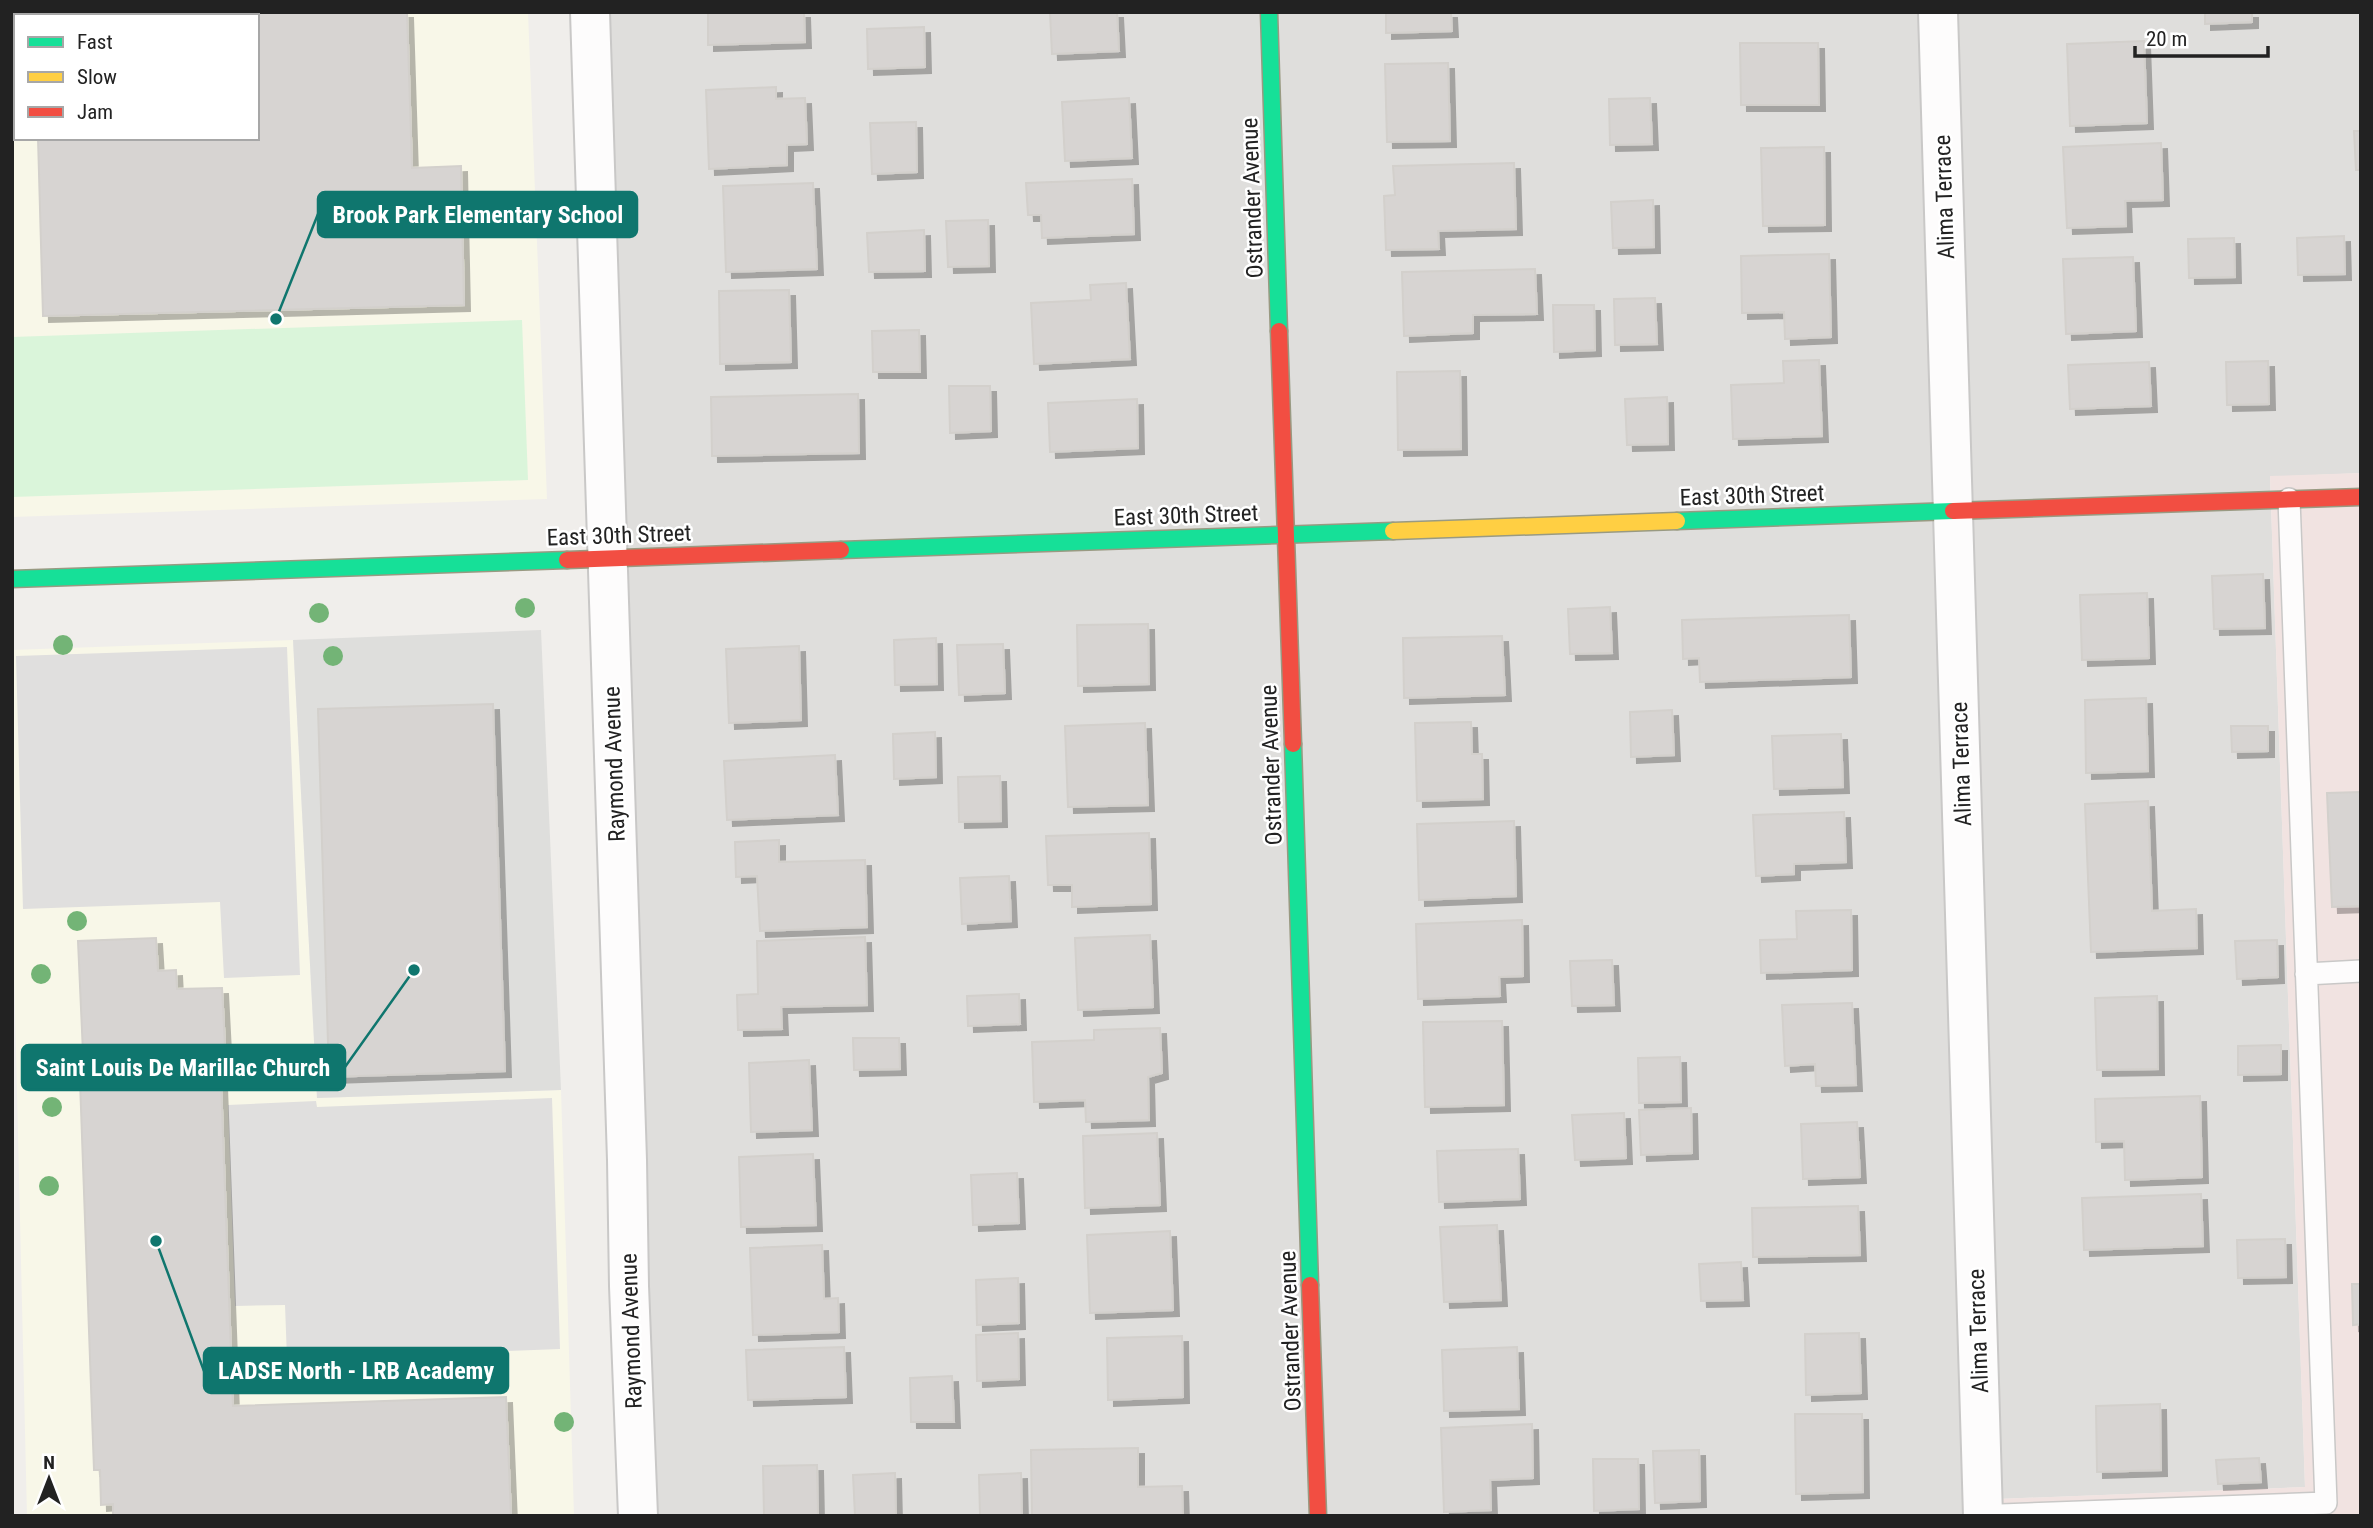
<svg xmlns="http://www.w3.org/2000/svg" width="2373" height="1528" viewBox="0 0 2373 1528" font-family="'Roboto Condensed',sans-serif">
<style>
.residential{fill:#dfdedc}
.commercial{fill:#f1e3e1}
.education{fill:#f8f7e8;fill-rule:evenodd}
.religious{fill:#dededc}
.park{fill:#daf5da}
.parking{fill:#e0dfde}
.building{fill:#d7d4d2;stroke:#d3d0cc;stroke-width:2;filter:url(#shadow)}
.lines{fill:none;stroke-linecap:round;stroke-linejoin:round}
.lane-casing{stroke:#c9c8c7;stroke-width:24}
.street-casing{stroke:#c9c8c7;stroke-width:42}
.fast-casing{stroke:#999a82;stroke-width:19}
.slow-casing{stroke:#999a82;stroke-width:19}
.jam-casing{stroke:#999a82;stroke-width:19}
.lane{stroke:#fdfcfc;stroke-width:21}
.street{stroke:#fdfcfc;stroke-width:38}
.fast{stroke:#16e098;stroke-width:16}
.slow{stroke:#ffcf43;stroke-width:16}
.jam{stroke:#f24e42;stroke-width:16}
.tree{fill:#73b476}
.labels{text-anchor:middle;stroke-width:5;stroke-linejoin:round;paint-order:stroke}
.street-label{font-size:23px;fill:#222;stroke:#fff}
.leader{fill:none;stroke:#0f766e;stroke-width:2.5}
.callout-dot{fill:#0f766e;stroke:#fff;stroke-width:2.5}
.callout{fill:#0f766e;stroke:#0f766e;stroke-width:2.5}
.callout-label{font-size:24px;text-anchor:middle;font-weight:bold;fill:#fff}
</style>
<defs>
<filter id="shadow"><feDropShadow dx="6" dy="6" stdDeviation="0" flood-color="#0004"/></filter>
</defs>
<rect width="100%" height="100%" fill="#f0eeeb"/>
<path class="residential" d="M603 12H2361V473L2270 477 2305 1487 1973 1500V1516H651Z"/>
<path class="commercial" d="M2361 473V1516H1973V1500L2305 1487 2270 476Z"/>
<path class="education" d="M12 12H528L547 499 12 517ZM16 16H257V138H16Z
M293 640 317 1098 561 1090 574 1516H27L12 880V650Z"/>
<path class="religious" d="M541 630 561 1090 317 1098 293 640Z"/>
<path class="park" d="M522 320 528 480 12 497V337Z"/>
<path class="parking" d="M287 647 300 975 224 978 220 902 23 909 16 656Z
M552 1098 560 1349 287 1359 285 1305 235 1306 228 1105 316 1101 317 1107Z"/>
<path class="building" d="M12 12H407L412 168 461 166 464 305 43 316 38 138H257V16H16V134H12Z
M708 12H804L805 42 708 45Z
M1050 12H1117L1119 51 1052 54Z
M1386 12H1451L1452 31 1386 33Z
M2205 12H2252V22L2205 24Z
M924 27 925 67 868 69 867 29Z
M2144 41 2147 123 2070 126 2067 44Z
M1740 43H1818L1819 105H1741Z
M1448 63 1450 141 1387 142 1385 64Z
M776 87V99L805 98 807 144 787 145V165L709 169 706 90Z
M1129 98 1132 158 1065 161 1062 102Z
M1650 98 1652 144 1610 145 1609 99Z
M916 122 917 172 872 174 870 123Z
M2354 131H2361V170H2356Z
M2161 143 2163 200 2125 201 2126 226 2067 228 2063 147Z
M1824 147 1825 225 1763 226 1761 148Z
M1514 163 1516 229 1438 231 1439 249 1386 250 1384 196 1395 195 1393 166Z
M1132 179 1134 234 1042 238 1041 215H1028L1026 183Z
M813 183 817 269 726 272 723 186Z
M1653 200 1654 247 1613 248 1611 202Z
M988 220 989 266 948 267 946 221Z
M924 230 925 271 869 272 867 233Z
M2344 236 2345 274 2298 275 2297 238Z
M2234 238 2235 277 2189 278 2188 239Z
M1829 254 1831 337 1785 339 1784 312 1742 313 1741 256Z
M2133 257 2136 331 2066 334 2063 259Z
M1535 269 1537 314 1473 315V333L1404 336 1402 272Z
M1126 283 1130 359 1034 364 1031 303 1091 300 1090 285Z
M789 290 791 362 720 364 719 291Z
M1655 298 1657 344 1615 345 1614 299Z
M1553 305H1594L1595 350 1554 352Z
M919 330 920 372H873L872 331Z
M1819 360 1822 436 1733 439 1731 385 1784 383 1783 361Z
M2268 361 2269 404 2227 405 2226 362Z
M2149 362 2151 406 2070 409 2068 365Z
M1460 371 1461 449 1398 450 1397 372Z
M949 386H990L991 431 950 433Z
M858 394 859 453 712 456 711 397Z
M1667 397 1668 444 1627 445 1625 399Z
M1137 399 1138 448 1050 452 1048 403Z
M2263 574 2265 628 2214 629 2212 576Z
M2147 593 2149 658 2082 660 2080 595Z
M1610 607 1612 653 1570 654 1568 609Z
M1849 615 1851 677 1700 682 1699 658 1683 659 1682 620Z
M1148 624 1149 684 1078 686 1077 625Z
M1502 636 1505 695 1404 698 1403 638Z
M936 638 937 684 895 685 894 640Z
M1003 644 1005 693 959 695 957 645Z
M799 646 801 720 729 723 726 649Z
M2146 698 2148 771 2086 773 2085 700Z
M493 704 505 1071 329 1077 318 709Z
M1672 710 1674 755 1631 757 1630 712Z
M1471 722 1472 754H1482L1483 799 1417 801 1415 723Z
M1145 723 1148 805 1068 807 1065 726Z
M2231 726H2268V751L2232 752Z
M935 732 936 777 894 779 893 734Z
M1841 734 1843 787 1774 789 1772 736Z
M835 755 838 815 727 820 724 761Z
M1000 776 1001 821 959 822 958 777Z
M2361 792V906L2332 907 2327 793Z
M2148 801 2152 911 2196 909 2197 948 2091 952 2085 804Z
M1844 812 1846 862 1794 864V874L1756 876 1753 815Z
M1514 821 1516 896 1419 900 1417 824Z
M1149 833 1151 904 1072 907V885H1048L1046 836Z
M779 840V862L865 860 867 927 760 931 757 876 736 877 735 842Z
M1009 876 1011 921 962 924 960 878Z
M1851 910 1852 970 1761 973 1760 940 1797 939 1796 911Z
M1522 920 1523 976 1499 977 1500 996 1418 999 1416 924Z
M1150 935 1153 1007 1078 1010 1075 938Z
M865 937 867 1005 781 1007 782 1029 738 1030 737 995 758 994 757 941Z
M156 938 158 971 176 970 177 989 222 988 225 1046H248L249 1080 221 1082 233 1406 506 1397 511 1516H113V1504L101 1505 100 1470H94L79 1053H83L78 941Z
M2277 940 2278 977 2237 979 2235 941Z
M1612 960 1614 1005 1572 1006 1570 961Z
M1019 994 1020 1024 968 1026 967 996Z
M2157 996 2158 1069 2097 1070 2095 998Z
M1852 1003 1856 1085 1816 1086 1815 1064 1785 1066 1782 1005Z
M1502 1021 1504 1105 1425 1107 1423 1022Z
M1160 1028 1162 1073 1148 1077 1149 1120 1086 1122 1085 1100 1034 1102 1032 1042 1094 1040V1030Z
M853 1038H899L900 1069 854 1070Z
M2281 1045V1074L2238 1075V1046Z
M1680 1057 1681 1102 1639 1103 1638 1058Z
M809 1060 812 1130 751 1132 749 1063Z
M2200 1096 2202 1177 2125 1180 2124 1141 2096 1142 2095 1099Z
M1691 1108 1692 1153 1641 1155 1639 1110Z
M1624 1113 1626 1158 1575 1160 1572 1115Z
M1857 1122 1860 1177 1803 1179 1801 1124Z
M1157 1133 1160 1205 1085 1208 1083 1136Z
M1518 1149 1520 1199 1439 1202 1437 1151Z
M813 1154 816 1225 741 1227 739 1157Z
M1017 1173 1019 1223 973 1225 971 1175Z
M2201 1194 2203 1246 2084 1250 2082 1198Z
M1858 1206 1860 1255 1753 1257 1752 1208Z
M1497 1225 1501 1300 1444 1302 1440 1227Z
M1170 1231 1173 1310 1090 1313 1087 1235Z
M2285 1239 2286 1277 2238 1278 2237 1240Z
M822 1245 824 1299 838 1298 839 1332 753 1335 750 1248Z
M1741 1262 1743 1300 1701 1301 1699 1264Z
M1018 1278 1019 1323 977 1325 976 1280Z
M2352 1284H2361V1324L2353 1325Z
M1018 1333 1019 1379 977 1381 976 1335Z
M1859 1333 1861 1393 1806 1395 1805 1334Z
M1182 1336 1183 1397 1108 1400 1107 1338Z
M844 1347 846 1397 748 1400 746 1350Z
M1517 1347 1519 1409 1444 1411 1442 1350Z
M952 1376 954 1422H911L910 1378Z
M2160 1404 2161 1470 2097 1472 2096 1406Z
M1795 1414H1862L1863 1492 1796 1494Z
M1532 1424 1533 1478 1490 1480 1491 1510 1444 1512 1441 1428Z
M1138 1448V1487L1182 1486 1183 1516H1032L1031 1450Z
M1699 1450 1700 1501 1655 1503 1653 1451Z
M2259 1458 2261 1482 2218 1484 2216 1460Z
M1593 1459H1638L1639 1509 1594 1511Z
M817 1465 818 1516H764L763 1466Z
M895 1473 896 1516H855L853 1475Z
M1021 1473 1022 1516H980L979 1475Z"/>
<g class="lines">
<g class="lane-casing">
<path id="lane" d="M2306 974 2361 971
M1974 1516 2326 1503 2289 499"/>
</g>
<g class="street-casing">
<path id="street" d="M590 12 627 1160 629 1286 638 1516
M1938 12 1983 1516"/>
</g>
<g class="fast-casing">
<path id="fast" d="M1269 12 1279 331
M1677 521 1953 511
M841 550 1393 531
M12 579 567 560
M1293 744 1310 1285"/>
</g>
<g class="slow-casing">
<path id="slow" d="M1393 531 1677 521"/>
</g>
<g class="jam-casing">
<path id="jam" d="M1279 331 1293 744
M1953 511 2361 497
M567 560 841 550
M1310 1285 1318 1516"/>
</g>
<use href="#lane" class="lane"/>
<use href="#street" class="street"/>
<use href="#fast" class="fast"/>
<use href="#slow" class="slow"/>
<use href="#jam" class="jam"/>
</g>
<g class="tree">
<circle cx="525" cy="608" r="10"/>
<circle cx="319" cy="613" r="10"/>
<circle cx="63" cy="645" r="10"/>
<circle cx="333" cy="656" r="10"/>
<circle cx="77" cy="921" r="10"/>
<circle cx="41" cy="974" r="10"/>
<circle cx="52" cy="1107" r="10"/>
<circle cx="49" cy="1186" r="10"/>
<circle cx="564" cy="1422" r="10"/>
</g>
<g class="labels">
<g class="street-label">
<text transform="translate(1944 197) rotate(-92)" y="8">Alima Terrace</text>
<text transform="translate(1252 198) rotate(-92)" y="8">Ostrander Avenue</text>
<text transform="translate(1752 495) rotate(-2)" y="8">East 30th Street</text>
<text transform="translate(1186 515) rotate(-2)" y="8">East 30th Street</text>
<text transform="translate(619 535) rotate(-2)" y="8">East 30th Street</text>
<text transform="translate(614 764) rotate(-92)" y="8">Raymond Avenue</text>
<text transform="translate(1961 764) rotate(-92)" y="8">Alima Terrace</text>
<text transform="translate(1271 765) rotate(-92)" y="8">Ostrander Avenue</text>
<text transform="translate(631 1331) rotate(-92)" y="8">Raymond Avenue</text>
<text transform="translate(1290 1331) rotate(-92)" y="8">Ostrander Avenue</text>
<text transform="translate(1978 1331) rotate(-92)" y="8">Alima Terrace</text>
</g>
</g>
<path class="leader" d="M276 319L318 214M414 970L345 1067M156 1241L204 1371"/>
<g class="callout-dot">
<circle cx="276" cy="319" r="7"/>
<circle cx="414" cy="970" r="7"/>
<circle cx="156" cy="1241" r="7"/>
</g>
<g class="callout">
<rect x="318" y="192" width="319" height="45" rx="7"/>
<rect x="22" y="1045" width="323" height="45" rx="7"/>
<rect x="204" y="1348" width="304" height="45" rx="7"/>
</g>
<g class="callout-label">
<text x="478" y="223">Brook Park Elementary School</text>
<text x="183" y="1076">Saint Louis De Marillac Church</text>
<text x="356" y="1379">LADSE North - LRB Academy</text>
</g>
<rect width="2373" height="1528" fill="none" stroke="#222222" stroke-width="28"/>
<rect x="14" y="14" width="245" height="126" fill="#ffffff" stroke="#a7a7a7" stroke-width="2"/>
<rect x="28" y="37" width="35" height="10" fill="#16e098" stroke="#a7a7a7" stroke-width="2"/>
<text x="77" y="49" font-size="21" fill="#222222">Fast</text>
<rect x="28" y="72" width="35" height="10" fill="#ffcf43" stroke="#a7a7a7" stroke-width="2"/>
<text x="77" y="84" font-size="21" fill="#222222">Slow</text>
<rect x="28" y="107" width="35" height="10" fill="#f24e42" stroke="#a7a7a7" stroke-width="2"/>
<text x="77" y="119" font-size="21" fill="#222222">Jam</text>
<g transform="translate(49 1479)" stroke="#ffffff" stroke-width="5" paint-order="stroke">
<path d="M0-5L12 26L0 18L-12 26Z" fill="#222222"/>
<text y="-10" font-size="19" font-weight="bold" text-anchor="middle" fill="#222222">N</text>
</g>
<path d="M2135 46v10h133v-10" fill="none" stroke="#222222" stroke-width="3.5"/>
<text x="2146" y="46" font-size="21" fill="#222222" stroke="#ffffff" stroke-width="5" paint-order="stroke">20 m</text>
</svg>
